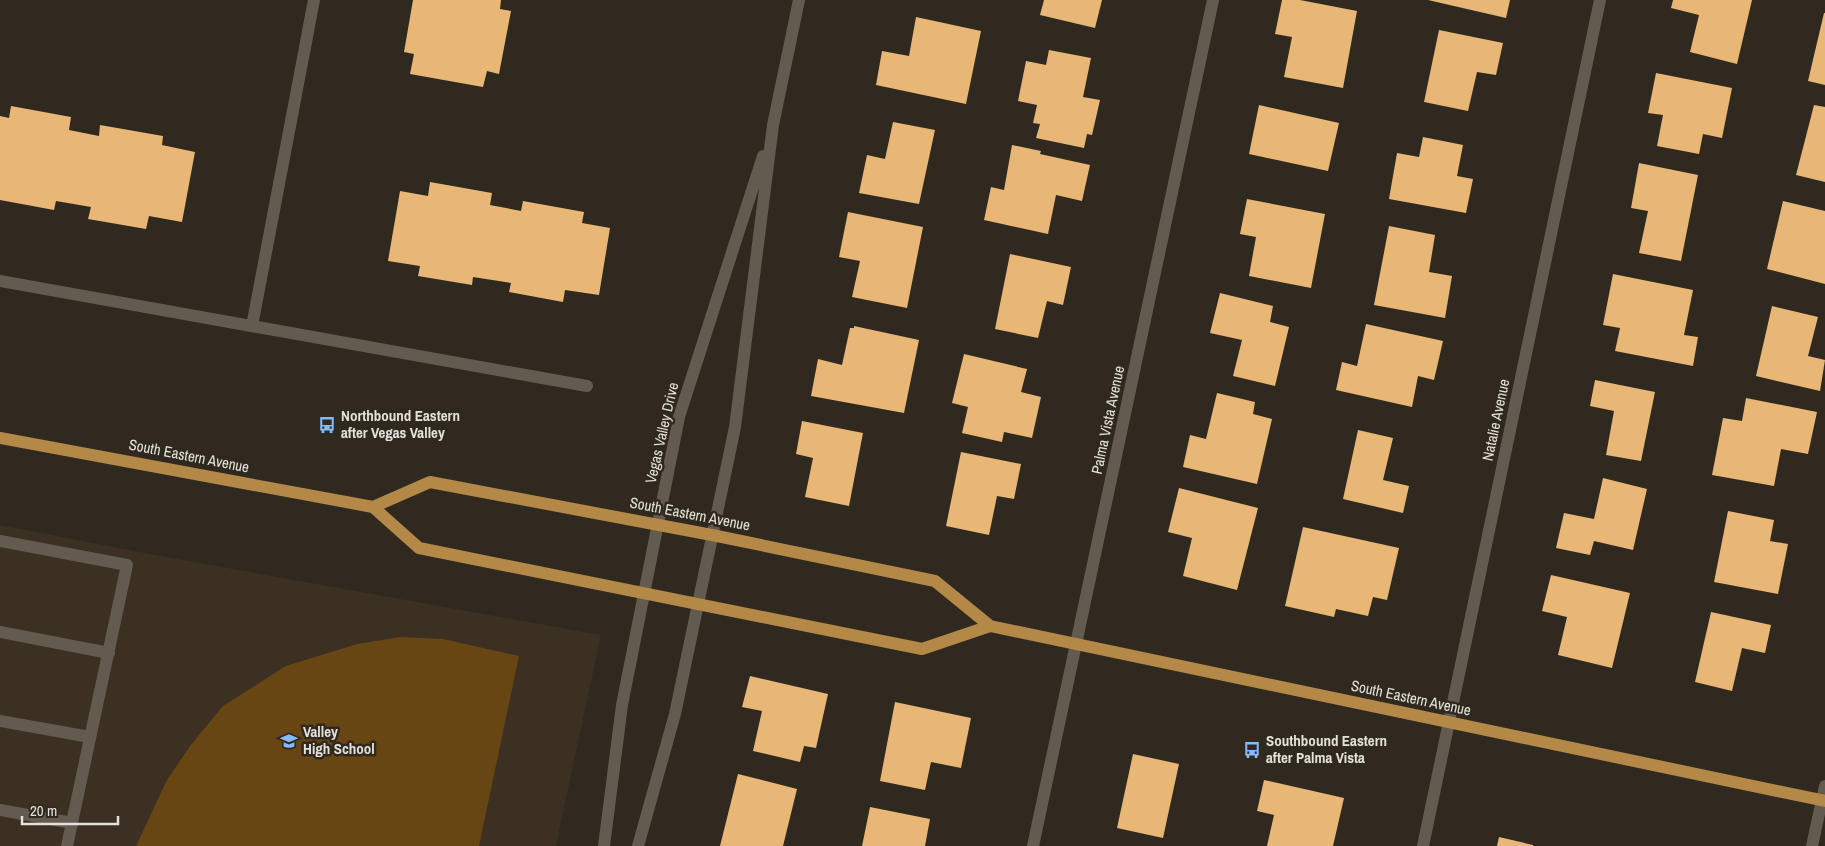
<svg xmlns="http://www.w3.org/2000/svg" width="1825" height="846" viewBox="0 0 1825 846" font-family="'Archivo Narrow',sans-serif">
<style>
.built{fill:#3b3021}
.green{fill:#674614}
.building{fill:#e9b775}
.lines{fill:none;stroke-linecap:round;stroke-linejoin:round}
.lane{stroke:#635a50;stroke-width:12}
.street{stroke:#635a50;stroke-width:12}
.secondary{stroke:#635a50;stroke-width:12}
.primary{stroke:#b48846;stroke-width:12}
.labels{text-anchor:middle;stroke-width:5;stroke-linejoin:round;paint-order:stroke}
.poi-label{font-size:15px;font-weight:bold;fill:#e5e0da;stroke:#302920;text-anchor:start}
.street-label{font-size:15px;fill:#e5e0da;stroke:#302920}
</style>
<rect width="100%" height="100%" fill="#302920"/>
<path class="built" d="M0 525 150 554 601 635 556 846H0Z"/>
<path class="green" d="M400 637 443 639 519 656 479 846H136L167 780 190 746 223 706 286 666 357 644Z"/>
<path class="building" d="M413 0H501L500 9 511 11 499 74 487 71 483 87 410 74 414 54 404 52Z
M1044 0H1102L1095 28 1040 15Z
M1282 0H1300L1357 11 1343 88 1284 77 1292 37 1275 34Z
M1428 0H1510L1506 18Z
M1673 0H1752L1737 64 1690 52 1699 15 1671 8Z
M1824 13H1825V85L1808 81Z
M916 17 981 31 966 104 876 85 882 51 909 56Z
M1439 30 1503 43 1496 75 1477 72 1468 111 1424 102Z
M1049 50 1091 58 1083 97 1100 100 1092 135 1087 134 1084 148 1036 138 1040 124 1033 123 1037 105 1018 101 1026 61 1046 65Z
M1656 73 1732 88 1722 138 1703 134 1699 154 1657 146 1663 115 1648 113Z
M1259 105 1339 123 1328 171 1249 154Z
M1814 105 1825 107V182L1796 175Z
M11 106 71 117 69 130 99 136 100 125 163 136 162 145 195 152 182 222 149 216 146 229 88 219 91 207 56 201 54 210 0 200V116L9 118Z
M893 122 935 130 919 204 859 193 867 155 885 159Z
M1423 137 1463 145 1457 176 1473 179 1466 213 1389 199 1397 153 1419 157Z
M1012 145 1041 151 1040 154 1090 165 1082 201 1056 195 1048 234 984 220 991 187 1004 190Z
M1639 163 1698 175 1681 261 1639 253 1648 211 1631 208Z
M430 182 492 193 490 205 521 211 523 201 584 212 582 223 610 228 599 295 565 290 563 302 509 292 511 283 473 277 472 285 418 276 420 266 388 261 400 191 428 196Z
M1247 199 1325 214 1311 288 1249 276 1256 237 1240 234Z
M1783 201 1825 211V284L1767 269Z
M848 212 923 227 907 308 852 297 860 261 839 257Z
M1389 226 1435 235 1429 272 1452 276 1445 318 1374 305Z
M1010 254 1071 267 1063 305 1047 301 1038 338 995 329Z
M1613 274 1693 290 1684 335 1698 337 1693 366 1615 351 1620 328 1603 325Z
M1220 293 1273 306 1270 322 1289 327 1275 386 1233 376 1242 340 1210 333Z
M1772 306 1818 317 1808 356 1825 360 1820 391 1756 376Z
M1366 324 1443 341 1434 380 1418 376 1412 407 1336 390 1342 362 1357 366Z
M854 326 919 340 904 413 811 396 818 359 842 365 850 328H854Z
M964 354 1027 369 1021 392 1041 397 1032 438 1004 432 1002 442 962 433 968 407 952 403Z
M1595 380 1655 392 1641 461 1606 455 1614 411 1590 406Z
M1217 393 1255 402 1253 414 1272 419 1257 484 1183 467 1190 435 1206 439Z
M1746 398 1817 412 1808 454 1781 449 1774 486 1712 475 1723 418 1742 421Z
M802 421 863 433 849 506 805 497 813 458 796 454Z
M1358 430 1393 438 1383 480 1409 486 1403 513 1343 499Z
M961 452 1021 464 1014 499 997 496 989 535 946 526Z
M1603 478 1647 489 1633 550 1594 541 1590 555 1556 548 1564 513 1594 519Z
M1179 488 1258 508 1237 590 1183 576 1192 538 1168 532Z
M1728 511 1774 520 1770 541 1788 544 1778 594 1714 582Z
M1303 527 1399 548 1387 600 1373 597 1368 616 1336 609 1334 617 1285 606Z
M1551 575 1630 593 1612 668 1558 655 1567 617 1542 611Z
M1711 612 1771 625 1765 653 1742 648 1732 691 1695 682Z
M750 676 828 694 816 748 804 746 800 762 753 751 762 711 742 707Z
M895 702 971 718 961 768 931 762 925 790 880 781Z
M1133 754 1179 764 1163 838 1117 828Z
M738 774 797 789 783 846H720Z
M1264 780 1344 798 1333 846H1267L1274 815 1257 811Z
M870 807 930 819 925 846H862Z
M1499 837 1533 845V846H1497Z"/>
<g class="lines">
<path class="lane" d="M0 281 587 386
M252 326 314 0
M0 541 127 565 67 846
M0 632 109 653
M0 721 90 737
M0 810 72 823"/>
<path class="street" d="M1033 846 1213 0
M1423 846 1600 0
M1812 846 1825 786"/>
<path class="secondary" d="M604 846 622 705 679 417 763 156
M638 846 675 714 735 427 773 125 799 0"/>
<path class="primary" d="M0 438 373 507 419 548 922 649 990 626
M373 507 430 482 712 535 935 581 990 626 1825 801"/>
</g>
<defs>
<g id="bus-bare" transform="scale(1.35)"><path d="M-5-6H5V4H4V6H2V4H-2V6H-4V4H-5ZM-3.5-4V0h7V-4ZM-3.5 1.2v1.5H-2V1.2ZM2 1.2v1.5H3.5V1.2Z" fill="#86bbfb" stroke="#302920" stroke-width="2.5" paint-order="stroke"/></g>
<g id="school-bare" transform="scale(1.35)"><path d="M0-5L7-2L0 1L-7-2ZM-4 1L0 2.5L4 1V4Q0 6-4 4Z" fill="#86bbfb" stroke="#302920" stroke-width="2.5" paint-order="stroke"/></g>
</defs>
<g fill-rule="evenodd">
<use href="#bus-bare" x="327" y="425"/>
<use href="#school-bare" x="289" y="741"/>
<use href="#bus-bare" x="1252" y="750"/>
</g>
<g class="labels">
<g class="poi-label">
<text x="341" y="421">Northbound Eastern<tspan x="341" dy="17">after Vegas Valley</tspan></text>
<text x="303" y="737">Valley<tspan x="303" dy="17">High School</tspan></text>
<text x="1266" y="746">Southbound Eastern<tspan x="1266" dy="17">after Palma Vista</tspan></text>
</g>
<g class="street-label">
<text transform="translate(1108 420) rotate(-78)" y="5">Palma Vista Avenue</text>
<text transform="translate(1496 420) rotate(-78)" y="5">Natalie Avenue</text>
<text transform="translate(662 433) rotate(-77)" y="5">Vegas Valley Drive</text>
<text transform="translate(189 456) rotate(11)" y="5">South Eastern Avenue</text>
<text transform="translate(690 514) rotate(11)" y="5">South Eastern Avenue</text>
<text transform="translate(1411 698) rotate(12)" y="5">South Eastern Avenue</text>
</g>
</g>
<path d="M22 816v8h96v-8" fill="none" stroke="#e5e0da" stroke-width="2.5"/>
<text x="30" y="816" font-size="15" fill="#e5e0da" stroke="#302920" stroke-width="4" paint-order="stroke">20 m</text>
</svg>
